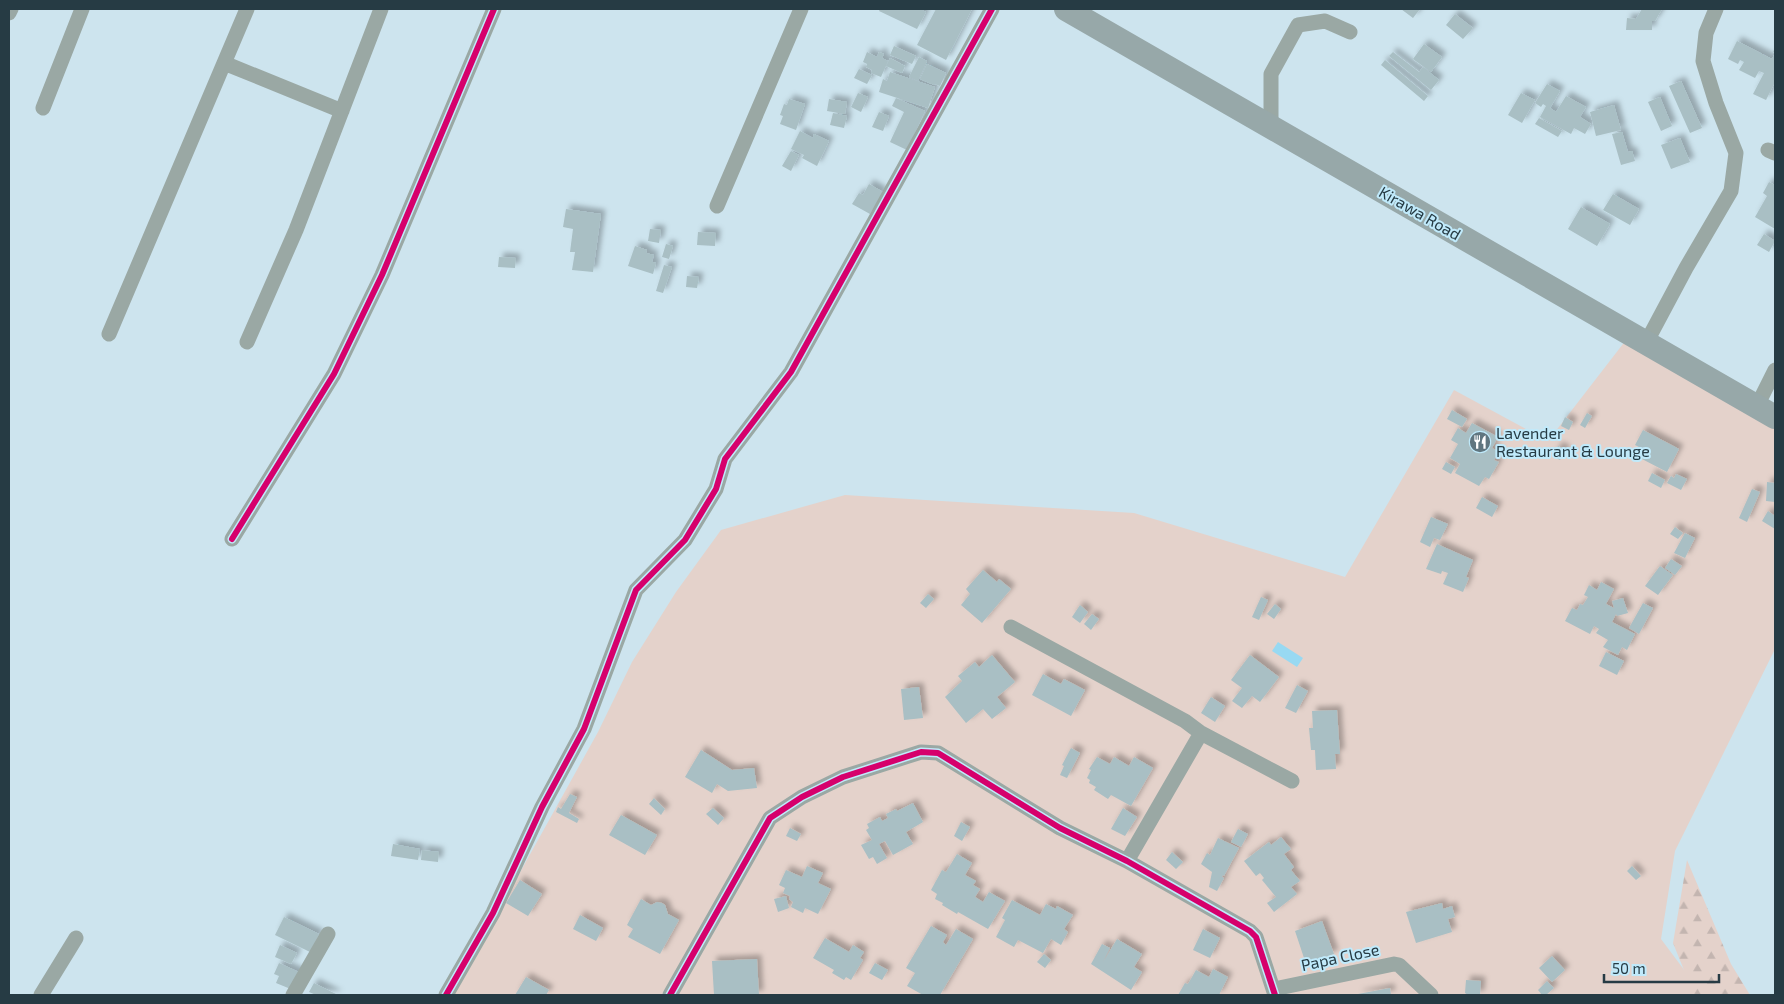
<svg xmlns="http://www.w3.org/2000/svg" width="1784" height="1004" viewBox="0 0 1784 1004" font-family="'Exo 2',sans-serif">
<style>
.green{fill:#e4d2cb}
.forest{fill:url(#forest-firs)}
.water{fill:#98d9f2}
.building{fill:#a9bfc4;filter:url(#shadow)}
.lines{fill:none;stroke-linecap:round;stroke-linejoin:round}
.street{stroke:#9aa8a4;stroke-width:15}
.primary{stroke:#97a8a9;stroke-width:24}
.cycleway-casing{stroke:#c0eafb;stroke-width:9}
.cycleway{stroke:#d6006c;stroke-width:6}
.labels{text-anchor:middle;stroke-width:4;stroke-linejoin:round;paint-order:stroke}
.street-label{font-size:16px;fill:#263b44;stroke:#c0eafb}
.poi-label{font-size:16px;fill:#263b44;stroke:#c0eafb;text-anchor:start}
</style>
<defs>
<pattern id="forest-firs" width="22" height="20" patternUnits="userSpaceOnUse" patternTransform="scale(1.25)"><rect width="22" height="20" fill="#e4d2cb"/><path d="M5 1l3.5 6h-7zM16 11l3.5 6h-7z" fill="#c3b5b0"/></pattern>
<filter id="shadow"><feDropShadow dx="4.5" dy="-4.5" stdDeviation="2.5" flood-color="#0004"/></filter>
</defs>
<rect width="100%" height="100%" fill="#cde4ee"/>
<path class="green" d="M1626 340 1775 426V649L1675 851 1661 939 1703 995H452L598 732 632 662 676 592 721 530 845 495 1134 513 1345 577 1454 390 1548 441Z"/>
<path class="forest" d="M1687 860 1731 964 1750 995H1694L1673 943Z"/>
<path class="water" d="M1278 642 1303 658 1297 667 1272 651Z"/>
<path class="building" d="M880 9H920L926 12 917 29 879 11Z
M936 9H972L946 60 917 45Z
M1401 9H1420L1413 18Z
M1642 9H1662L1655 21H1652V30H1626L1627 18 1636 19Z
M1455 14 1473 28 1463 39 1446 25Z
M1737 41 1772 59 1775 53 1773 52 1775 47V82L1766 100 1753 94 1764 73 1759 71 1755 78 1739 70 1744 62 1740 60 1738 64 1728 59Z
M1424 44 1442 57 1431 72 1413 59Z
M894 46 916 56 912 64 890 55Z
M867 52 877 57 879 52 884 54 882 58 888 61 881 77 871 73 872 70 866 67 867 64 863 62Z
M1393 52 1419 72 1423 67 1439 80 1431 90 1389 56Z
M919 57 927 61 918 81 909 77Z
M890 58 905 66 902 73 886 66Z
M1385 60 1428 96 1424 101 1381 65Z
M927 64 946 73 940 86 935 84 934 85 920 79Z
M859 69 872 75 867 84 854 78Z
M890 72 935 87 928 108 879 92 883 79 887 81Z
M1681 81 1702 128 1690 133 1669 86Z
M1547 84 1560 91 1550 108 1556 112 1566 96 1586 107 1580 117 1591 124 1585 134 1574 128 1571 134 1540 117 1546 106 1543 104 1541 107 1535 103Z
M858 93 868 97 861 112 851 107Z
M1521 93 1535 100 1522 123 1508 115Z
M1660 97 1672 126 1661 131 1648 102Z
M896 98 925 111 907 150 890 142 904 112 892 106Z
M789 99 805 104 796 130 780 124 783 116 780 115 784 104 787 105Z
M829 99 847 102 845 114 827 111Z
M1614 105 1621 130 1596 136 1590 112Z
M879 112 889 116 883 131 872 127Z
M833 113 847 116 844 128 830 125Z
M1539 118 1562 131 1558 137 1535 124Z
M800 131 813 138 814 134 829 141 817 166 802 158 804 155 791 149Z
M1622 132 1628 152 1632 151 1635 161 1621 165 1612 134Z
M1680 138 1690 162 1671 169 1661 145Z
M791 151 799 155 791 171 782 166Z
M1769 182 1775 185V229L1755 217 1767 196 1763 193Z
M869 184 883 192 870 214 852 204 859 193 863 195Z
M1613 194 1639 209 1630 225 1603 210Z
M1581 207 1610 224 1597 246 1568 229Z
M566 209 601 214 593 272 572 270 575 252H570L573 229 563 227Z
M650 229 661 230 659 243 648 241Z
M698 232 716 233 715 246 697 245Z
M1764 234 1775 241 1769 252 1757 245Z
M666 244 673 246 669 259 662 257Z
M635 246 647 250 646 253 654 255 652 262 656 263 653 274 628 266Z
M499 257 516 258 515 268 498 267Z
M664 265 672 267 663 293 656 291Z
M687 276 699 277 697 288 686 287Z
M1452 410 1467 419 1462 427 1447 419Z
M1587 413 1592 416 1585 428 1580 425Z
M1565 417 1573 422 1569 430 1561 426Z
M1472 423 1498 437 1492 448 1499 452 1494 460 1499 462 1489 479 1485 477 1479 486 1455 473 1460 464 1450 458 1458 444 1451 440 1458 428 1466 433Z
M1643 430 1679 449 1667 472 1642 459 1647 451 1635 445Z
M1558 446 1566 450 1560 460 1552 456Z
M1446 462 1455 467 1451 474 1442 469Z
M1652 473 1665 480 1661 488 1648 481Z
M1676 474 1687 479 1681 490 1667 483 1671 476 1674 478Z
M1767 482 1775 483V502L1766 501Z
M1752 489 1760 492 1747 522 1739 518Z
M1482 497 1498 506 1492 517 1476 508Z
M1768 511 1775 516V529L1762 521Z
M1431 517 1448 524 1440 540 1434 538 1430 547 1420 542Z
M1675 527 1683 533 1678 539 1670 534Z
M1685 533 1695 538 1685 558 1674 553Z
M1437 544 1473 560 1466 577 1469 578 1463 592 1443 584 1448 573 1442 571 1441 574 1426 569Z
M1671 559 1682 566 1675 575 1665 568Z
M1660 566 1673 575 1658 595 1645 586Z
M983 570 997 582 999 579 1011 589 982 623 961 605 970 594 966 589Z
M1601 582 1614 589 1606 604 1614 608 1612 601 1623 598 1628 613 1617 616 1616 614 1612 622 1635 634 1627 650 1622 647 1618 655 1603 647 1608 640 1596 633 1599 629 1594 626 1590 634 1565 621 1572 608 1577 610 1580 604 1583 605 1588 597 1584 595 1589 585 1597 590Z
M928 594 934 599 926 608 920 603Z
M1261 597 1268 600 1259 620 1252 617Z
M1643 603 1653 608 1639 634 1629 628Z
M1275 604 1281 609 1274 619 1267 614Z
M1080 605 1088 612 1080 623 1072 617Z
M1092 614 1099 619 1091 630 1084 624Z
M1606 652 1624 661 1617 675 1599 666Z
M992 655 1015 682 997 697 1006 708 992 719 983 709 966 723 945 697 962 681 958 676 975 662 979 667Z
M1250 655 1279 677 1260 702 1252 696 1242 708 1232 701 1242 688 1231 680Z
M1043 674 1061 684 1064 679 1085 690 1071 716 1032 695Z
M1297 685 1308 691 1296 713 1285 708Z
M919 687 923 718 904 720 901 689Z
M1211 697 1225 706 1215 722 1201 713Z
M1337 710 1340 754H1335L1336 769 1316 770 1315 750H1311L1309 728H1313L1312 711Z
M1071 748 1080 753 1067 778 1060 775 1064 766 1062 765Z
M701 750 732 770 754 768 757 788 728 791 717 784 712 793 685 777Z
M1097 757 1110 764 1114 757 1129 766 1134 757 1153 768 1131 806 1111 795 1108 799 1094 790 1096 787 1089 783 1090 780 1087 778 1091 770 1089 769Z
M570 794 577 797 569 813 579 819 577 823 556 812 558 807 561 809Z
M654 798 665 809 661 815 649 804Z
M913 803 923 822 906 832 913 844 893 855 885 841 879 844 887 858 877 864 873 857 869 859 861 845 872 840 866 830 869 828 867 824 880 817 882 821 888 818 886 814 896 809 897 811Z
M713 808 724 818 718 825 706 814Z
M1123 808 1137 817 1125 836 1111 829Z
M621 815 657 835 645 855 609 835Z
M961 822 970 827 962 841 954 836Z
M790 828 801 834 797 841 786 836Z
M1238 829 1248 834 1241 847 1231 842Z
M1281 837 1291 849 1284 854 1294 867 1291 870 1300 881 1291 887 1297 894 1274 912 1267 903 1276 897 1262 880 1264 878 1260 873 1256 876 1244 861 1269 842 1271 845Z
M1218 838 1239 848 1224 876 1223 875 1222 877 1224 878 1217 891 1209 887 1212 872 1201 864 1207 853 1210 855Z
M393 844 420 849 418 860 391 856Z
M422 850 439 852 438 862 421 860Z
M1172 852 1183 862 1176 869 1166 860Z
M957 854 972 863 965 875 976 881 973 885 980 889 975 897 983 902 989 892 1005 901 988 929 958 912 957 914 942 905 943 903 935 899 937 894 931 890 942 870 946 872Z
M807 866 823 873 818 883 831 889 818 914 805 908 803 913 791 907 793 902 789 899 790 896 783 893 785 888 779 885 786 870 802 877Z
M1632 866 1641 876 1636 880 1627 871Z
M520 880 542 894 528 916 506 903Z
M786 896 789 908 778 912 774 899Z
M641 899 651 905 657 902 662 903 665 905 668 914 679 920 660 954 628 937 633 929 627 925Z
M1012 900 1040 915 1046 904 1056 909 1057 906 1073 915 1064 929 1068 932 1061 945 1051 939 1043 953 1018 940 1014 947 996 937 1005 920 1002 918Z
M1442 903 1443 909 1452 906 1455 917 1448 919 1452 932 1416 943 1406 912Z
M580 915 603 928 596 941 573 929Z
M284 917 319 934 310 952 275 935Z
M1322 921 1334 954 1306 964 1295 931Z
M931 926 947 935 943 942 946 945 956 929 973 939 940 995H923L907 986 915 973 906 968Z
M1203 929 1220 938 1210 958 1193 950Z
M825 938 849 952 853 945 864 952 860 958 863 960 851 980 846 977 844 980 832 973 834 970 813 958Z
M1117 939 1142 954 1134 967 1142 972 1131 990 1091 964 1102 944 1110 948 1103 962Z
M280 945 297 953 291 964 275 957Z
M1044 954 1051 960 1045 968 1037 962Z
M1552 956 1565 970 1552 982 1539 968Z
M757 959 759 995H714L712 961Z
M279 963 301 973 293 990 276 983 279 976 274 974Z
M875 963 888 970 882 980 869 973Z
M1213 969 1228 977 1219 995H1178L1185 983 1188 984 1196 970 1209 977Z
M526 977 549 990 546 995H515Z
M1466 980 1481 981 1480 995H1468L1465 993Z
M1547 981 1554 988 1546 995H1542L1538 990Z
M314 983 338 995H316L309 992Z
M1390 988 1391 995H1358V994Z"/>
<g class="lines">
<path class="street" d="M9 13 11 9
M224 63 342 111
M43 108 82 9
M1271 127V74L1298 25 1325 21 1350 32
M1768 150 1775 153
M717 206 801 9
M109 334 247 9
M247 342 296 230 381 9
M1646 343 1686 268 1731 191 1736 153 1716 103 1703 61 1706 33 1716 9
M1757 406 1775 370
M232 539 334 374 382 275 494 9
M1011 627 1185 721 1201 733 1127 861
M1201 733 1292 781
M1274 989 1394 964 1399 965 1431 995
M41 995 76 938
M293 995 328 934
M446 995 493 913 542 807 584 729 636 590 685 540 716 489 725 459 791 372 992 9
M670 995 770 818 802 797 843 777 921 752 938 753 1060 828 1127 861 1250 931 1256 937 1275 995"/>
<path class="primary" d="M1066 9 1775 417"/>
<g class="cycleway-casing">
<path id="cycleway" d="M232 539 334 374 382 275 494 9
M446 995 493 913 542 807 584 729 636 590 685 540 716 489 725 459 791 372 992 9
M670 995 770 818 802 797 843 777 921 752 938 753 1060 828 1127 861 1250 931 1256 937 1275 995"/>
</g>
<use href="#cycleway" class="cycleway"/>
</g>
<defs>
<g id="restaurant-disc" transform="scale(1.125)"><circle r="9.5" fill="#607680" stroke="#c0eafb"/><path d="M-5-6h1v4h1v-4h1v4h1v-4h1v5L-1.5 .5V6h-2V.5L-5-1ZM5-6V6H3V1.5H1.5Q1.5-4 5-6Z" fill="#fff"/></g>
</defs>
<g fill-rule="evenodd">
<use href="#restaurant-disc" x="1480" y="442"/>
</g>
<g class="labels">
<g class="street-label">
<text transform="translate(1420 213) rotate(30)" y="6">Kirawa Road</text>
<text transform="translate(1340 957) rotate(-12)" y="6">Papa Close</text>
</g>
<g class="poi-label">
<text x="1496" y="439">Lavender<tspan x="1496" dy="18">Restaurant &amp; Lounge</tspan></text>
</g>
</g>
<rect width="1784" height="1004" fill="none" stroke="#263b44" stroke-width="20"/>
<path d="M1604 974v8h115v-8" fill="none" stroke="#263b44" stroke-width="2.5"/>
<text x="1612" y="974" font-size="15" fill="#263b44" stroke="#c0eafb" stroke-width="4" paint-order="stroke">50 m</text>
</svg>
